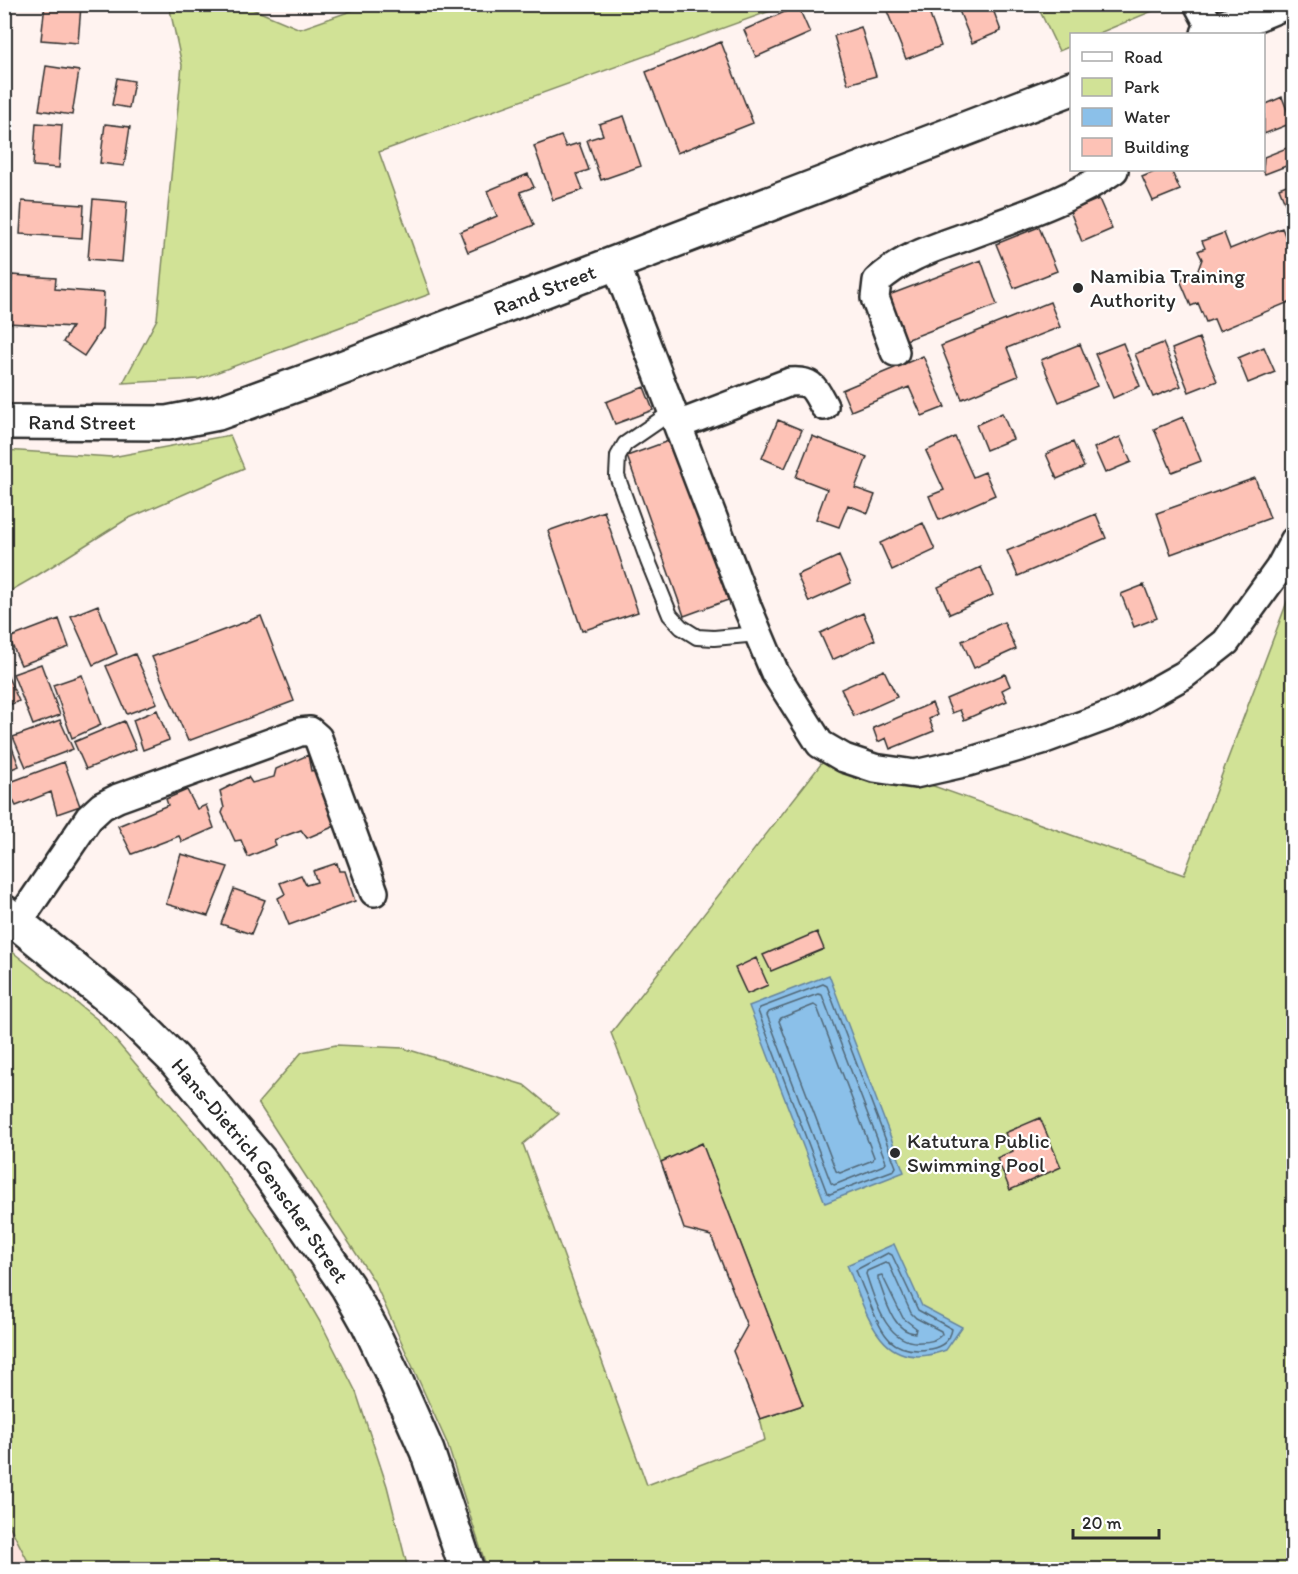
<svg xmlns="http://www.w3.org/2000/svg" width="1298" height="1574" viewBox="0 0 1298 1574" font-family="Itim,sans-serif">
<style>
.built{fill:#fee4df}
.green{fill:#d1e296;stroke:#7e8660;stroke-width:1.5}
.water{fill:#8bc0e9;stroke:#65849d;stroke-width:1.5}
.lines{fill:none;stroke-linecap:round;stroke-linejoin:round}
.shore{stroke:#516777;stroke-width:1.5}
.building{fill:#fdc2b6;stroke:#2b2b2b;stroke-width:1.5}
.lane-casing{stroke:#2b2b2b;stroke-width:18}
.street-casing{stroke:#2b2b2b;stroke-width:32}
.secondary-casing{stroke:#2b2b2b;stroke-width:38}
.lane{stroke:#fff;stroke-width:14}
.street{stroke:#fff;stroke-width:27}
.secondary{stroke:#fff;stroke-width:33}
.poi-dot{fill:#2b2b2b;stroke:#fff;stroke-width:2}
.labels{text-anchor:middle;stroke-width:4.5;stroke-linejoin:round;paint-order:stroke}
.poi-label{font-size:21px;fill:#2b2b2b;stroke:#fff;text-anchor:start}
.street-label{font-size:21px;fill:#2b2b2b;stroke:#fff}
</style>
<rect width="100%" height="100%" fill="#fff3f0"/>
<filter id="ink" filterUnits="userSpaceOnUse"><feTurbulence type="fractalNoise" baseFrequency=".0167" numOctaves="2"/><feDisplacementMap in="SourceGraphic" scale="12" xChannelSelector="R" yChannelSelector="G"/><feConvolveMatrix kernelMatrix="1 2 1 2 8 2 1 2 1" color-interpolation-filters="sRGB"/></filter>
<g filter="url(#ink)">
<path class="built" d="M5 1515 31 1569H5Z"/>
<path class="green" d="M169 5H243L300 29 368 5H787L379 152 430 294 199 379 123 383 157 319 182 65Z
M1037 5H1157L1155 10 1097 34H1072L1071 46 1059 51Z
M230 435 244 468 127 519 38 575 5 594V450L112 457Z
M1293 586V1569H487L447 1443 374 1281 258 1103 302 1052 336 1045 403 1048 524 1085 559 1114 523 1144 647 1485 765 1440 760 1419 803 1405 702 1144 661 1162 611 1033 832 750 1184 875Z
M5 946 98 1020 206 1146 273 1241 323 1327 356 1392 387 1486 408 1569H32L4 1515Z"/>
<path class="water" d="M829 975 904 1172 825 1203 749 1006Z
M894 1244 922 1306 962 1327 946 1350C878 1376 867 1312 847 1265Z"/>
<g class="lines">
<path class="shore" d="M823 984 827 986 896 1167 894 1170 830 1194 827 1193 758 1011 760 1008Z
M818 994 822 995 886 1162 884 1165 834 1185 831 1183 767 1015 769 1012Z
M814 1005 817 1007 874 1157 873 1160 840 1173 836 1171 779 1021 781 1018Z
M888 1253 892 1255 918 1310 952 1329C950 1340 942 1347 930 1349 891 1355 883 1335 870 1304 865 1293 860 1281 856 1270Z
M885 1263 889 1264 911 1313 916 1318 941 1331 942 1334C936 1341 929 1342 921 1342 886 1345 875 1300 866 1274L867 1271Z
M882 1275 903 1318 916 1328 915 1333C892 1332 885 1297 878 1279V1276Z"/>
</g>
<path class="building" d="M45 4 81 6 78 43 41 40Z
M905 4H926L941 46 906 59 887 11Z
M967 4H991L1001 31 972 43 958 8Z
M798 6 810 33 756 57 744 30Z
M861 27 876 76 848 84 834 36Z
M721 42 753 123 677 153 646 72Z
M46 66 79 71 72 115 39 110Z
M117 78 134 81 129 108 112 105Z
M1282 97 1292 123 1264 134V105Z
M624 116 641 166 601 180 587 140 603 135 599 124Z
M36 123 62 125 59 168 33 166Z
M105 124 130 127 124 166 100 163Z
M561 136 566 147 579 143 589 170 577 174 583 190 553 200 534 146Z
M1294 145V163L1265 174 1263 170 1264 157Z
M1159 170H1171L1180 190 1153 201 1142 177Z
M528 174 534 187 520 192 534 225 468 252 460 232 497 216 487 191Z
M1294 182V220H1292L1279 188Z
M93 199 127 202 122 262 88 259Z
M1099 199 1112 229 1082 242 1070 211Z
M22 201 84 205 82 238 20 234Z
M1039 227 1057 271 1014 288 996 244Z
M1282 228 1294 258V300L1219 331 1214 319 1206 322 1198 303 1191 306 1180 280 1197 273 1202 259 1198 251 1205 248 1202 241 1224 233 1230 249Z
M981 260 997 305 906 340 889 295Z
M12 275 56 278 55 289 104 293 102 329 84 356 63 342 72 327 8 323Z
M1050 302 1060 327 1007 348 1018 376 962 399 941 346Z
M1199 338 1217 381 1189 392 1172 349Z
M1123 343 1140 386 1113 398 1095 354Z
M1163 343 1181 386 1153 397 1135 354Z
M1080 344 1097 386 1059 402 1041 360Z
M1264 347 1275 372 1248 383 1238 358Z
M923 356 945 407 922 416 909 387 851 411 842 390Z
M644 387 653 410 615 424 606 402Z
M1002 413 1013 439 986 450 976 425Z
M1183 417 1201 461 1172 472 1154 429Z
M778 420 802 430 785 468 762 458Z
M812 436 867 457 855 488 875 495 868 513 848 505 839 527 816 519 827 489 796 477Z
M955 437 973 477 985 472 995 495 939 520 929 496 944 490 926 451Z
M1120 437 1131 462 1105 473 1094 448Z
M671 440 728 600 684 616 627 456Z
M1073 442 1084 467 1057 479 1046 454Z
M1255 478 1270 518 1171 554 1157 513Z
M604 511 638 612 582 631 548 531Z
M1096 514 1106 538 1018 576 1007 551Z
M923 523 935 550 892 570 880 543Z
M839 556 851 583 809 602 797 575Z
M981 567 993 595 950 614 938 587Z
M1144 585 1157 618 1134 627 1121 594Z
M98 605 117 654 93 665 71 616Z
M863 613 875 640 832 660 820 633Z
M261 616 294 701 188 741 152 657Z
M59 619 69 647 21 665 9 638Z
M1004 622 1016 649 974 668 962 641Z
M135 654 157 703 127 714 106 666Z
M41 664 60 715 33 725 13 674Z
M884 670 897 697 854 716 841 689Z
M1005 674 1010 686 1002 690 1007 701 964 720 960 710 952 713 946 699Z
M7 675 19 701 4 707V676Z
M82 675 101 725 72 738 53 685Z
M932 703 937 715 929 719 934 731 890 749 886 738 878 742 873 728Z
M157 710 169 740 143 750 133 720Z
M60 720 73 749 26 767 13 737Z
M124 721 136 749 86 769 74 742Z
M4 726 19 766 4 772Z
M308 755 311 771 317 770 335 826 307 838 301 830 274 840 276 845 248 857 241 840 235 841 222 813 224 808 220 791 248 777 252 783 274 777 276 769Z
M64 762 80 806 57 814 51 792 16 806 5 784Z
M187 790 197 809 206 805 214 828 182 842 179 836 132 854 118 826 168 805 166 799Z
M181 854 228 867 208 916 166 904Z
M337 863 339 871H345L355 901 289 925 278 898 285 894 280 883 301 875 306 885 317 882 313 871Z
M234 889 265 900 251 934 221 924Z
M817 932 824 949 771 971 763 955Z
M756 958 768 985 747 994 735 968Z
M1040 1118 1061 1167 1010 1190 997 1158 1013 1151 1005 1133Z
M702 1143 803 1405 760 1419 733 1351 747 1326 711 1236 684 1229 661 1162Z"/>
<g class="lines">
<g class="lane-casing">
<path id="lane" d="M673 411 625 444 618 456 617 476 648 561 670 615 681 627 697 637 714 638 758 634"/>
</g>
<g class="street-casing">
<path id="street" d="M1198 4 1213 32
M615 262 748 609 775 673 820 744 844 758 874 768 915 774 968 762 1042 740 1118 712 1184 675 1226 642 1279 569 1294 541
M895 352 875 298 877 281C903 257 934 248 967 236 1017 217 1070 201 1114 170
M678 425 790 382C812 380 814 388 824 406
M19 921 89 818 102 806 118 798 300 732 310 731 318 738 374 892"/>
</g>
<g class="secondary-casing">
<g id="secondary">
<path d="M1208 34 1281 4"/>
<path id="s1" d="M4 422 167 423 218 413 326 374 1072 88"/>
<path id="s2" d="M4 912 123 1009 173 1058 260 1161 307 1228 347 1286 369 1325 395 1379 427 1451 467 1570"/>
</g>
</g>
<use href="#lane" class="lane"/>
<use href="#street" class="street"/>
<use href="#secondary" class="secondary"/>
</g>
</g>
<g class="poi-dot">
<circle cx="1078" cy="288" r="6"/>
<circle cx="895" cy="1153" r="6"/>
</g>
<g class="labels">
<g class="poi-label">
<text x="1090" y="283">Namibia Training<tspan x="1090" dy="24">Authority</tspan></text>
<text x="907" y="1148">Katutura Public<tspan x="907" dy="24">Swimming Pool</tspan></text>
</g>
<g class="street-label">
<text dy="7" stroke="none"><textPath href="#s1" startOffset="564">Rand Street</textPath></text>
<text dy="7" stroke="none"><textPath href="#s1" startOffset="78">Rand Street</textPath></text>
<text dy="7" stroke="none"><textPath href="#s2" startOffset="366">Hans-Dietrich Genscher Street</textPath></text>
</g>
</g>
<rect width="1298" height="1574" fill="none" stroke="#fff" stroke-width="24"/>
<rect x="12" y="12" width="1274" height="1550" fill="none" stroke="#2b2b2b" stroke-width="2" filter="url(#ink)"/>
<rect x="1070" y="33" width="195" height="138" fill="#ffffff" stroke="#aaaaaa" stroke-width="1.5"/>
<rect x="1082" y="52" width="30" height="9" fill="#ffffff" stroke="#aaaaaa" stroke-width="1.5"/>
<text x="1124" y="63" font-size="18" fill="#2b2b2b">Road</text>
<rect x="1082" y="78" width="30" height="18" fill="#d1e296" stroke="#aaaaaa" stroke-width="1.5"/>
<text x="1124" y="93" font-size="18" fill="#2b2b2b">Park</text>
<rect x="1082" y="108" width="30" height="18" fill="#8bc0e9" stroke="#aaaaaa" stroke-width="1.5"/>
<text x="1124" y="123" font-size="18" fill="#2b2b2b">Water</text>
<rect x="1082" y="138" width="30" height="18" fill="#fdc2b6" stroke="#aaaaaa" stroke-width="1.5"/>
<text x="1124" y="153" font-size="18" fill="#2b2b2b">Building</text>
<path d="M1073 1529v9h86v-9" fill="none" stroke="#2b2b2b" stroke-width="3"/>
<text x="1082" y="1529" font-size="18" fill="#2b2b2b" stroke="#ffffff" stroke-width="4.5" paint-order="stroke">20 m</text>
</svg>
